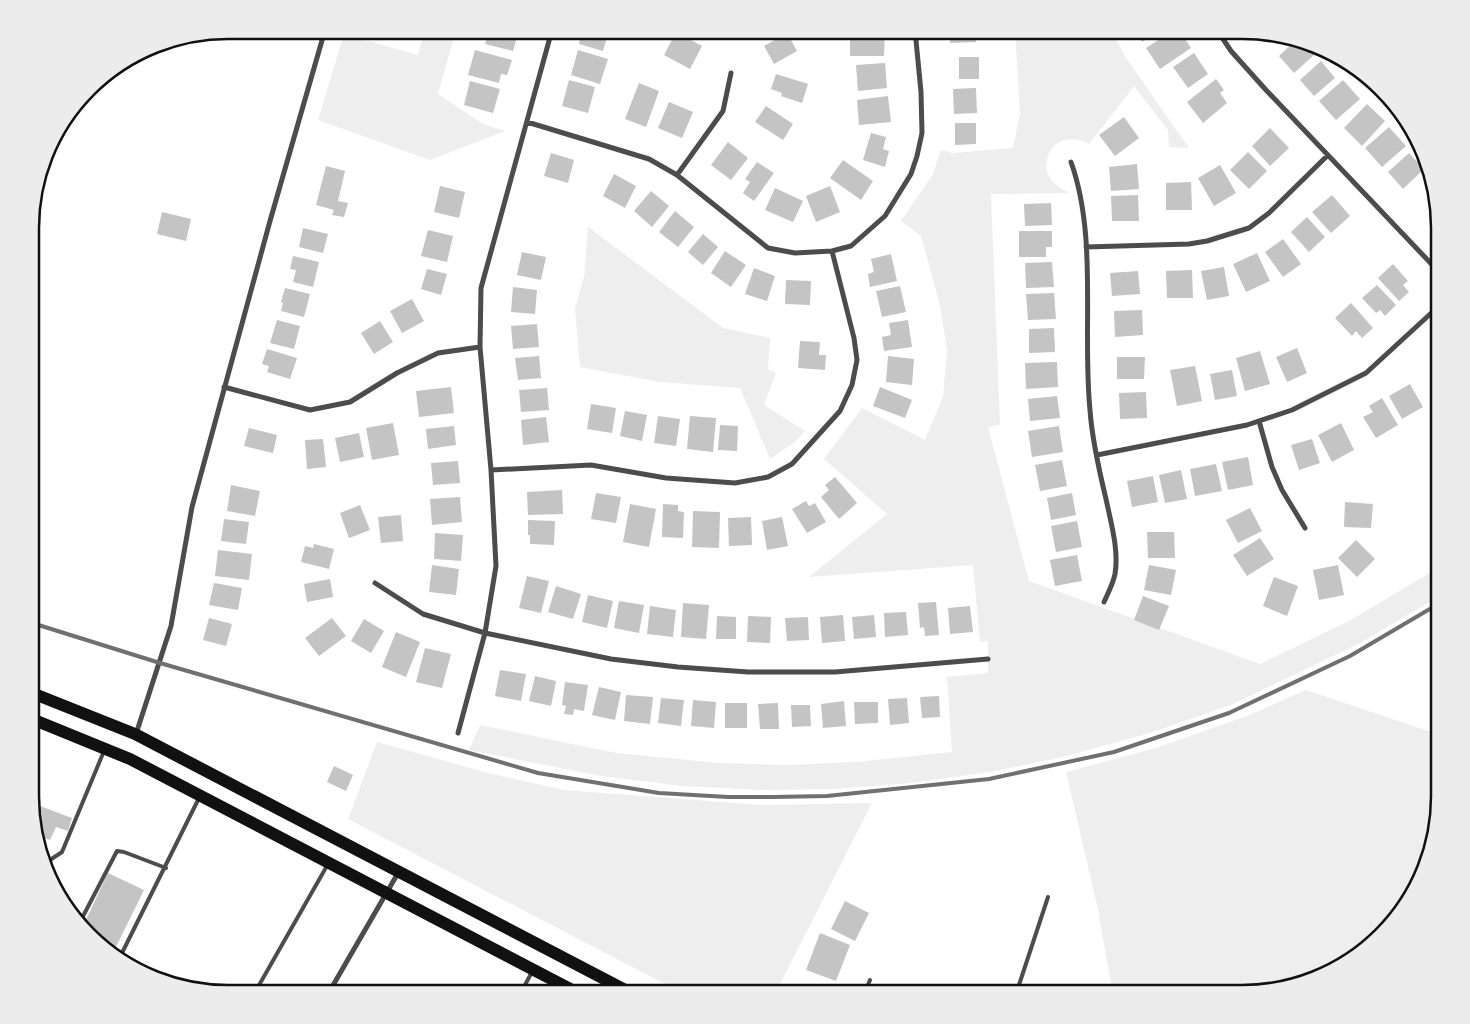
<svg xmlns="http://www.w3.org/2000/svg" width="1470" height="1024" viewBox="0 0 1470 1024" font-family="'PT Sans Narrow',sans-serif">
<style>
.green{fill:#eee}
.building{fill:#c4c4c4}
.lines{fill:none;stroke-linecap:round;stroke-linejoin:round}
.service{stroke:#4c4c4c;stroke-width:4}
.minor{stroke:#4c4c4c;stroke-width:5}
.primary{stroke:#111;stroke-width:12}
.rail{stroke:#707070;stroke-width:4}
.rim{fill:none;stroke:#111;stroke-width:2.5}
</style>
<rect width="100%" height="100%" fill="#fff"/>
<path class="green" d="M425 30H456L438 94 483 124 505 131 430 160 318 120 344 34 418 55Z
M1015 30H1111L1126 58 1189 148 1169 147 1168 130 1134 86 1089 144C1072 134 1049 140 1047 161 1046 166 1046 171 1049 176 1053 185 1062 189 1070 193L991 194 1000 425 988 427 1029 581 1260 664 1349 621 1440 567V596L1362 642 1233 704 1150 733 1063 757 990 772 911 783 835 789 761 790 683 786 601 776 469 750 480 725 616 753 718 763 786 765 856 762 952 752 947 677 988 673V641L980 642 973 565 809 577 887 514 824 459 862 408 925 440 943 397 947 350 940 305 921 236 901 221 933 174 941 150 953 153 1013 148 1020 113Z
M588 227 723 328 770 338 768 369 776 373 764 405 805 431 795 442 770 459 740 388 660 382 580 367 575 308 584 277Z
M1306 690 1440 735V809L1429 860 1399 916 1330 973 1242 994H1113L1097 905 1066 772 1156 748 1247 716Z
M377 742 488 773 564 790 761 805 872 803 775 994H684L348 819Z"/>
<path class="building" d="M489 30H519L513 51 485 44Z
M582 30H609L603 51 579 44Z
M950 30H976V42L950 43Z
M1135 30H1161L1142 42Z
M850 31H885L884 56H850Z
M1172 31 1177 38 1182 34 1191 48 1160 69 1146 48Z
M676 32 702 46 690 69 664 55Z
M787 33 797 51 774 64 764 46Z
M1297 39 1300 40 1314 55 1294 73 1279 56Z
M475 50 512 60 507 75 501 74 499 83 468 75Z
M578 50 608 59 600 84 571 75Z
M1194 53 1208 74 1188 88 1173 67Z
M959 57H979V79H959Z
M1321 61 1335 78 1314 96 1300 80Z
M885 63 887 88 858 91 856 65Z
M776 74 808 84 802 103 781 96 782 93 771 89Z
M1216 79 1224 90 1220 93 1227 103 1203 123 1187 102Z
M569 80 595 87 588 113 562 106Z
M1343 80 1360 99 1336 120 1319 101Z
M470 81 500 89 493 113 464 105Z
M639 83 659 91 646 127 625 119Z
M976 88 977 113 954 114 953 89Z
M888 96 891 122 859 125 857 100Z
M669 102 693 112 682 138 658 128Z
M1367 104 1385 121 1362 146 1344 128Z
M766 106 793 124 783 140 755 122Z
M1124 117 1139 138 1115 156 1099 135Z
M955 123H976V144L955 145Z
M1389 127 1406 146 1382 167 1365 148Z
M1270 128 1289 148 1270 166 1252 146Z
M871 133 886 137 883 149 889 151 885 167 863 160Z
M728 142 748 158 731 180 711 165Z
M1248 152 1267 171 1249 189 1230 170Z
M551 153 574 160 568 183 544 176Z
M1409 153 1424 169 1403 189 1388 172Z
M843 160 873 181 861 200 830 178Z
M757 162 774 173 754 201 743 193 750 182 745 179Z
M1137 164 1139 189 1111 191 1109 167Z
M1220 165 1236 193 1214 206 1198 178Z
M326 166 345 171 338 201 348 203 344 217 332 215 334 210 316 205Z
M614 174 636 186 625 208 603 196Z
M1191 182 1192 210H1166V183Z
M440 186 465 192 459 218 434 212Z
M830 186 840 212 816 222 806 196Z
M775 188 803 201 793 222 765 210Z
M651 191 669 206 652 227 634 211Z
M1138 195 1139 221H1112L1111 196Z
M1332 195 1350 216 1331 233 1312 212Z
M1051 203 1052 225 1025 226 1024 204Z
M675 211 694 227 678 247 659 232Z
M162 212 191 219 186 241 157 234Z
M1307 217 1325 237 1309 252 1291 232Z
M303 228 328 234 323 253 299 247Z
M428 230 453 236 447 262 421 256Z
M1019 231H1052V247H1046V257H1019Z
M703 234 718 247 703 265 688 252Z
M1283 239 1301 264 1283 277 1265 252Z
M725 251 746 265 731 287 711 273Z
M522 252 546 257 541 280 517 275Z
M1257 253 1270 281 1246 292 1233 264Z
M891 254 897 281 870 287 868 274 874 272 871 259Z
M293 256 319 262 313 287 293 282 296 270 290 269Z
M1052 262 1054 287 1026 288 1025 263Z
M1393 264 1408 281 1403 285 1409 292 1399 301 1378 278Z
M1224 267 1229 296 1207 300 1201 271Z
M754 268 775 276 767 301 745 294Z
M427 269 447 274 441 295 421 289Z
M1192 270 1193 298H1167L1166 271Z
M1138 271 1140 294 1112 296 1110 273Z
M786 280 811 281 810 305 785 304Z
M1377 285 1396 305 1385 316 1380 310 1376 313 1362 298Z
M900 286 906 312 882 317 876 291Z
M513 287 537 290 535 314 511 312Z
M285 288 310 294 304 317 281 311 283 303 281 302Z
M1054 293 1056 319 1028 320 1026 294Z
M412 299 424 321 402 333 390 311Z
M1351 303 1373 328 1362 338 1356 331 1352 336 1335 318Z
M1142 310 1143 335 1115 337 1114 311Z
M277 320 300 326 294 349 270 343Z
M908 320 912 347 884 351 882 337 891 335 889 323Z
M380 321 393 342 374 354 361 333Z
M537 324 539 347 513 349 511 326Z
M1054 328 1055 352 1029 353V329Z
M800 341 820 342 819 355H826L825 370 798 368Z
M1297 348 1307 373 1287 382 1276 357Z
M267 349 297 358 290 379 267 372 269 366 262 364Z
M1260 351 1270 384 1245 391 1236 358Z
M539 356 541 378 518 380 515 358Z
M888 356 914 359 912 385 886 382Z
M1117 357H1145L1144 379H1117Z
M1057 362 1058 387 1026 389 1025 363Z
M1195 366 1202 401 1177 406 1170 370Z
M1232 370 1237 396 1215 400 1210 374Z
M1410 384 1423 407 1402 419 1389 396Z
M451 387 454 413 419 417 416 391Z
M880 387 912 400 905 418 873 406Z
M547 388 549 410 521 412 519 390Z
M1146 392 1147 418 1120 419 1119 393Z
M1057 396 1060 418 1030 421 1028 399Z
M1382 398 1398 425 1376 438 1363 417 1373 412 1369 406Z
M591 404 616 408 612 433 587 429Z
M625 411 647 415 642 441 620 436Z
M658 416 680 419 676 446 654 443Z
M690 416 716 418 713 452 687 449Z
M546 417 549 442 523 445 521 420Z
M393 423 399 455 372 460 366 428Z
M1341 423 1354 450 1332 462 1318 435Z
M720 425 738 426 737 451 718 450Z
M454 426 456 445 428 449 426 429Z
M1059 426 1063 452 1032 457 1028 431Z
M249 428 277 435 273 453 244 446Z
M359 433 364 457 340 462 335 438Z
M323 439 326 467 307 469 305 440Z
M1312 439 1320 463 1299 470 1291 445Z
M1248 457 1253 485 1228 490 1222 462Z
M1062 460 1067 486 1040 491 1035 465Z
M458 461 460 483 433 485 431 463Z
M1216 464 1222 491 1195 496 1190 469Z
M1181 470 1187 499 1165 503 1159 475Z
M1153 476 1158 502 1132 507 1127 481Z
M835 477 857 503 839 519 821 497 829 490 825 485Z
M231 485 260 491 255 516 227 511Z
M562 490 563 514 528 515 527 492Z
M596 493 621 497 616 523 591 519Z
M1072 493 1076 515 1051 520 1047 498Z
M460 497 462 522 432 525 430 499Z
M806 501 809 506 815 503 826 522 807 533 792 509Z
M1345 502 1373 504 1371 528 1344 527Z
M630 504 656 509 649 547 623 542Z
M663 504 678 505V511L684 512 683 538 662 537Z
M360 505 370 530 349 538 340 513Z
M1250 508 1262 531 1238 543 1226 520Z
M693 511 720 512 719 548 692 547Z
M401 515 403 541 381 543 378 517Z
M751 517 752 545 729 546 728 518Z
M782 517 788 546 767 550 762 521Z
M224 519 249 522 246 544 221 541Z
M528 520 555 521 554 545 530 544V535H528Z
M1077 521 1082 547 1056 552 1051 526Z
M1147 532H1174L1175 558H1148Z
M435 533 463 535 461 561 434 559Z
M1260 538 1274 559 1247 576 1233 555Z
M1356 540 1375 559 1357 577 1338 558Z
M314 544 334 549 329 569 301 562 305 546 313 548Z
M218 550 252 554 249 580 215 576Z
M1077 555 1082 581 1055 586 1050 560Z
M432 565 459 569 456 595 429 592Z
M1149 565 1176 570 1171 595 1144 590Z
M1338 565 1344 595 1319 600 1313 570Z
M527 576 549 581 541 613 519 608Z
M1274 577 1298 586 1287 616 1263 606Z
M330 579 333 597 307 602 304 584Z
M214 583 242 588 238 610 209 605Z
M556 586 581 594 573 619 548 612Z
M588 595 613 601 607 628 582 622Z
M1143 596 1169 606 1159 630 1134 620Z
M619 601 644 605 639 633 614 628Z
M936 602 939 635 925 636 924 627 920 628 918 603Z
M683 603 709 605 706 639 681 637Z
M650 606 676 610 673 637 647 634Z
M970 606 973 632 950 634 948 608Z
M906 612 908 635 885 637 884 613Z
M843 615 845 641 822 643 820 617Z
M874 615 876 637 854 639 852 617Z
M717 616 736 617V639H716Z
M748 616 771 617 770 643 747 642Z
M808 617 809 640 787 641 785 618Z
M209 618 232 624 226 646 203 640Z
M332 618 346 636 319 656 305 638Z
M364 619 384 631 371 653 351 641Z
M396 632 420 642 406 677 382 667Z
M425 648 451 654 442 688 416 682Z
M500 670 526 674 521 701 495 696Z
M535 676 556 681 551 706 529 701Z
M565 682 588 685 584 711 574 709 573 715 564 714 566 706 562 705Z
M599 687 621 692 615 720 592 715Z
M626 695 653 697 650 724 624 721Z
M939 696 940 717 922 718 920 697Z
M661 698 684 700 681 726 658 723Z
M907 698 909 723 890 725 888 699Z
M693 700 716 702 714 728 691 726Z
M844 701 846 726 823 728 821 704Z
M854 702H878V723L855 724Z
M725 703H747V728H725Z
M778 703 779 729H760L758 704Z
M791 705H810L811 726 792 727Z
M334 766 353 775 346 791 327 782Z
M32 803 72 818 68 831 56 827 50 840 36 835 32 822Z
M108 873 144 890 112 955 108 953 83 926Z
M845 901 869 913 855 941 831 929Z
M820 933 850 945 836 981 806 970Z"/>
<g class="lines">
<path class="service" d="M44 858 50 860 62 852 104 751
M80 922 117 851 124 852 166 868
M119 959 199 798
M254 994 328 864
M368 994 371 989 379 994
M520 994 532 972
M864 994 870 980
M1016 994 1048 897"/>
<path class="minor" d="M1217 30 1231 51 1266 90 1440 273
M527 122 649 159 677 175 768 248 795 253 832 251 851 246 885 216 911 174 917 156 922 133 921 92 915 30
M1071 162C1098 237 1082 331 1090 410 1092 440 1099 470 1106 499 1111 523 1119 550 1115 574 1113 584 1108 593 1104 602
M677 175 723 111 731 73
M1086 247 1189 244 1207 241 1249 228 1269 213 1328 155
M224 387 310 410 350 402 397 373 438 353 480 347
M1259 421 1272 467 1282 490 1305 528
M1097 455 1247 425 1292 410 1366 373 1440 305
M491 470 591 465 666 478 735 483 768 477 792 464 840 411 852 385 857 360 854 338 832 251
M375 583 423 614 485 633 611 659 678 667 748 672H835L988 659
M458 733 485 633 496 566 491 470 480 347 481 288 552 30
M136 734 171 626 192 507 270 221 325 30
M328 994 398 873"/>
<path class="primary" d="M32 693 135 734 633 994
M32 719 130 759 580 994"/>
<path class="rail" d="M32 623 160 663 538 773 659 793 728 797H773L827 796 989 779 1114 752 1229 713 1350 656 1440 603"/>
</g>
<path d="M0 0H1470V1024H0ZM228 39H1242A189 189 0 0 1 1431 228V796A189 189 0 0 1 1242 985H228A189 189 0 0 1 39 796V228A189 189 0 0 1 228 39Z" fill="#ececec" fill-rule="evenodd"/>
<path class="rim" d="M228 39H1242A189 189 0 0 1 1431 228V796A189 189 0 0 1 1242 985H228A189 189 0 0 1 39 796V228A189 189 0 0 1 228 39Z"/>
</svg>
